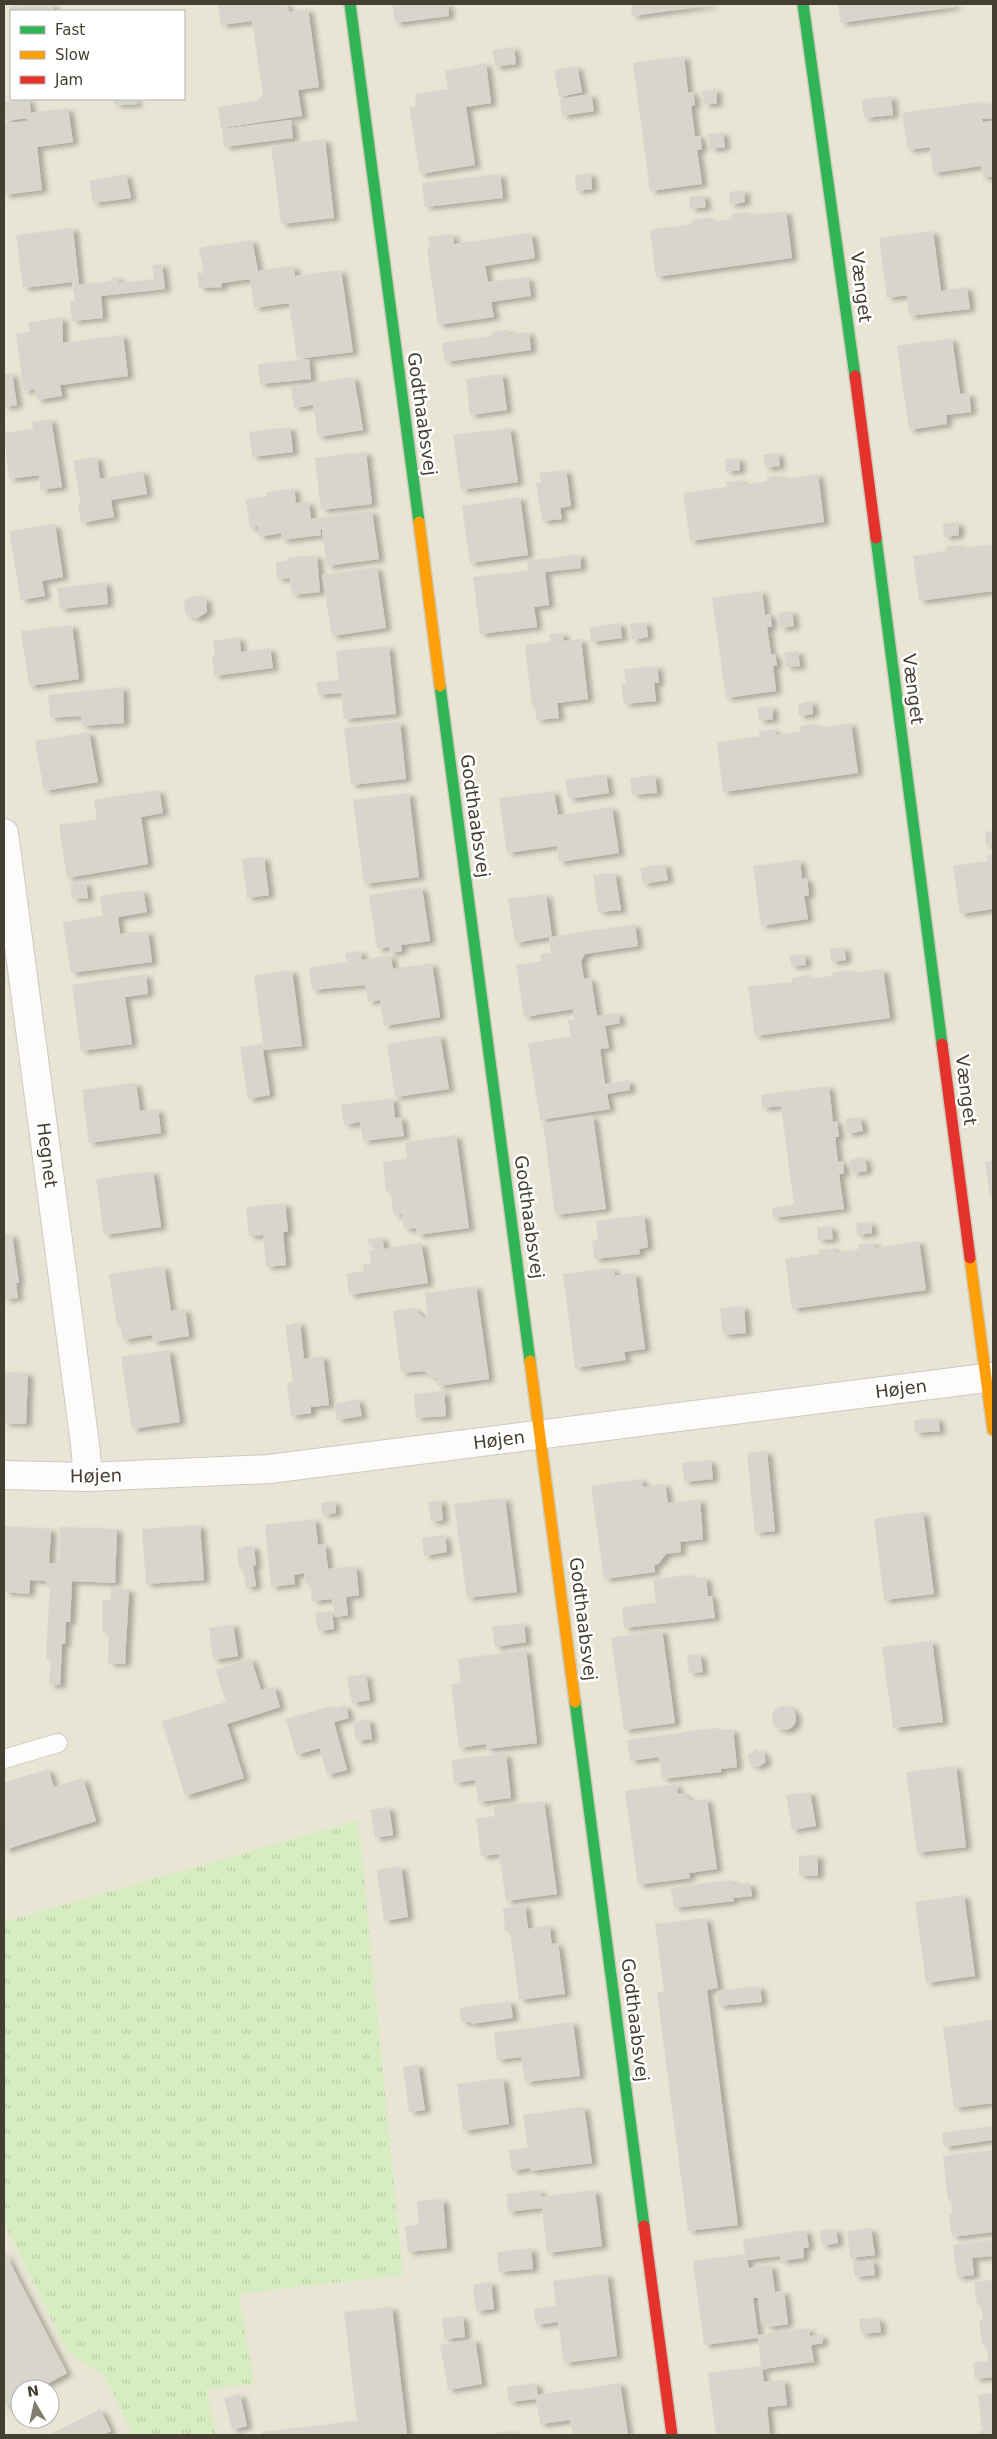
<svg xmlns="http://www.w3.org/2000/svg" width="997" height="2439" viewBox="0 0 997 2439" font-family="'DejaVu Sans',sans-serif">
<style>
.residential{fill:#e8e5d5;fill-rule:evenodd}
.grass{fill:url(#grass-tufts)}
.building{fill:#d8d5cd;filter:url(#shadow)}
.lines{fill:none;stroke-linecap:round;stroke-linejoin:round}
.lane-casing{stroke:#cccac3;stroke-width:20}
.street-casing{stroke:#cccac3;stroke-width:30}
.fast-casing{stroke:#cfccbb;stroke-width:14}
.slow-casing{stroke:#cfccbb;stroke-width:14}
.jam-casing{stroke:#cfccbb;stroke-width:14}
.lane{stroke:#fdfcfb;stroke-width:18}
.street{stroke:#fdfcfb;stroke-width:28}
.fast{stroke:#30b455;stroke-width:11}
.slow{stroke:#ff9f0a;stroke-width:11}
.jam{stroke:#e5322d;stroke-width:11}
.labels{text-anchor:middle;stroke-width:5;stroke-linejoin:round;paint-order:stroke}
.street-label{font-size:18px;fill:#443f31;stroke:#fff}
</style>
<defs>
<pattern id="grass-tufts" width="24" height="20" patternUnits="userSpaceOnUse" patternTransform="scale(1.25)"><rect width="24" height="20" fill="#d7ecc1"/><path d="M3 7l-1-3M5 7V3M7 7l1-3M15 17l-1-3M17 17v-4M19 17l1-3" fill="none" stroke="#bacba6"/></pattern>
<filter id="shadow"><feDropShadow dx="5.5" dy="3" stdDeviation="2.5" flood-color="#0004"/></filter>
</defs>
<rect width="100%" height="100%" fill="#efede5"/>
<path class="residential" d="M4 4H993V2435H4ZM11 11H184V99H11ZM20 2389H50V2419H20Z"/>
<path class="grass" d="M358 1820 403 2275 239 2294 254 2384 207 2390 216 2435H133L104 2375 67 2352 4 2222V1922Z"/>
<path class="building" d="M26 4H53L54 11H10V6Z
M218 4H287L289 12 308 9 319 87 298 90 302 116 221 128 218 107 256 101 263 95 252 21 221 25Z
M392 4H448L449 16 395 23Z
M631 4H713V5L632 16Z
M838 4H954V7L841 23Z
M514 47 516 64 495 67 493 50Z
M684 56 688 93 693 92 695 105 691 106 695 136H700L702 149 697 150 702 184 650 191 633 63Z
M486 63 491 103 466 107 475 165 420 174 409 107 416 106 415 94 448 89 445 71Z
M577 66 582 92 559 97 554 70Z
M716 89 717 103 704 105 702 91Z
M591 94 594 111 562 116 560 99Z
M891 96 893 115 864 118 862 100Z
M29 99 31 113 68 108 73 142 37 147 42 190 4 195V124L27 121V118L6 121 4 117V102Z
M114 99H137V104L115 105Z
M980 102V104L993 103V118L982 119 983 122 993 121V176L983 178 981 166 933 173 930 147 908 150 902 113Z
M291 120 293 138 224 147 222 129Z
M723 132 725 147 710 149 708 134Z
M325 139 334 218 281 224 271 146Z
M591 173 592 189 576 191 575 175Z
M126 174 131 198 93 203 89 181Z
M500 174 503 198 425 207 422 183Z
M744 190 745 202 730 205 729 192Z
M704 195 706 207 690 209 689 197Z
M786 211 792 258 656 277 650 230 692 224V220L708 217V222L732 219 731 214 747 212 748 216Z
M73 228 79 285 111 281V278L118 277 119 283 154 279 152 265 162 264 165 289 101 296 103 318 72 321 70 302 75 301 72 282 23 288 16 235Z
M933 231 941 291 967 287 970 309 909 316 907 295 887 298 879 238Z
M531 233 535 258 485 266 488 282 528 277 531 296 491 302 494 317 438 325 427 248 430 247 428 237 453 234 454 244Z
M252 240 258 271 294 266 295 276 341 270 353 352 297 359 289 303 254 308 250 279 222 283V287L199 288 197 273H204L199 248Z
M62 317 63 343 123 335 128 376 60 385 62 396 37 400 35 389 24 391 16 334 30 332 28 323Z
M509 330 510 335 529 332 531 350 445 362 442 343 492 336 491 332Z
M952 338 960 394 969 393 971 412 946 415 947 424 909 430 897 346Z
M309 359 311 379 260 384 258 364Z
M12 373 17 405 4 407V375Z
M502 374 507 410 470 415 466 379Z
M354 377 363 430 318 437 313 405 294 408 291 387Z
M51 419 62 487 41 490 39 475 9 479 4 433 33 429 32 422Z
M290 427 293 452 252 457 249 432Z
M510 428 518 482 461 490 453 435Z
M366 452 372 504 321 510 315 458Z
M778 453 780 466 765 468 763 455Z
M97 457 100 479 143 471 147 494 111 500 114 517 81 523 78 504 81 503 73 461Z
M739 458 740 470 726 472 725 459Z
M566 470 571 506 560 508 562 519 542 521 536 483H541L539 473Z
M818 474 824 522 690 541 683 493 727 487 726 482 742 480 743 485 767 481V477L781 476 782 479Z
M294 488 296 503 309 502 311 519 372 511 379 559 327 566 322 530H320L321 535 282 540 281 533 259 537 258 526 250 528 246 499 267 496 266 492Z
M520 497 528 555 470 563 462 506Z
M958 522 959 535 944 537 943 524Z
M55 524 63 577 42 581 45 596 21 600 9 531Z
M993 544V591L919 601 913 556 946 551 945 547 960 545 961 549Z
M580 554 581 568 545 572 549 605 534 607 537 627 480 634 473 577 528 571 527 561Z
M317 555 320 592 292 595 290 578 277 579 276 562 287 561V558Z
M377 567 386 628 332 636 322 575Z
M106 582 108 604 60 609 57 588Z
M762 591 765 615 770 614 772 627H767L771 654H775L777 666H773L776 691 726 698 712 598Z
M193 595 206 599 207 612 196 619 185 614 184 602Z
M792 611 794 626 780 628 778 613Z
M646 622 648 637 632 640 630 624Z
M620 623 622 638 591 642 590 627Z
M72 625 79 679 29 686 21 631Z
M563 633 564 641 581 639 588 699 557 703 559 718 536 720 535 706H532L525 645 551 642 549 634Z
M239 637 241 652 270 648 273 668 214 676 212 657 215 656 213 641Z
M389 646 396 714 344 719 341 693 318 695 317 682 339 680 336 651Z
M798 651 800 666 786 667 784 653Z
M657 666 659 683H654L656 701 624 704 621 684 626 683 624 669Z
M123 687 124 723 82 726 81 716 50 718 48 695Z
M812 701 813 714 799 716 798 704Z
M772 706 773 719 759 721 757 708Z
M400 722 406 779 351 785 344 728Z
M851 723 858 773 723 792 717 743 760 736 759 731 775 729 776 735 800 731V726L815 724 816 728Z
M89 732 98 782 44 791 35 741Z
M606 774 609 793 569 799 565 780Z
M655 775 657 793 632 795 630 778Z
M159 790 163 813 141 817 148 864 67 878 59 825 97 819 94 800Z
M554 791 558 815 612 807 619 853 559 862 557 846 507 853 499 798Z
M409 793 419 877 364 884 353 800Z
M993 831V845H986L985 832Z
M993 855V909L960 914 953 866 988 861 987 856Z
M264 857 269 895 247 898 242 859Z
M800 860 802 879 807 878 809 895 804 896 808 919 761 926 753 866Z
M665 864 668 880 643 884 640 868Z
M615 873 621 910 598 912 593 875Z
M86 882 88 898 72 899 70 884Z
M422 887 430 941 401 945 402 951 390 953 389 947 377 949 369 895Z
M143 890 147 912 118 917 120 934 148 931 152 962 71 973 63 922 103 916 100 896Z
M546 894 552 937 635 924 638 946 585 954 581 961 584 979 591 978 597 1016 619 1013 620 1023 605 1026 609 1048 600 1049 605 1084 629 1080 630 1090 607 1094 610 1109 540 1120 528 1043 571 1037 568 1020H574L573 1009 524 1017 516 965 542 961 540 954 551 953 549 937 515 943 508 899Z
M844 947 846 960 831 962 830 949Z
M361 951 362 960 390 955 393 969 432 963 440 1017 384 1026 380 1000 368 1002 365 985 312 990 309 968 347 962 345 953Z
M805 954 806 965 791 966 790 955Z
M883 969 890 1018 755 1036 748 987 792 982V978L807 975 808 979 832 976V973L848 970 849 974Z
M292 970 302 1046 264 1050 254 975Z
M146 974 148 994 125 997 132 1044 81 1051 72 985Z
M440 1035 449 1089 395 1097 387 1044Z
M262 1044 270 1095 248 1099 240 1047Z
M136 1083 140 1111 158 1109 161 1133 89 1143 82 1090Z
M829 1086 833 1122 837 1121 839 1137H835L838 1162 843 1161 844 1174H839L844 1209 773 1218 772 1208 794 1205 781 1106 762 1108 761 1095Z
M393 1098 395 1118 401 1117 404 1136 363 1141 360 1122 344 1125 341 1105Z
M593 1116 606 1209 555 1215 543 1123Z
M860 1117 863 1131 847 1134 845 1119Z
M456 1135 469 1228 417 1235 416 1228 404 1229 402 1214 394 1215 390 1191H386L383 1162 407 1159 405 1142Z
M865 1157 867 1171 852 1173 850 1160Z
M993 1160V1197H990L985 1162Z
M153 1171 161 1227 104 1235 96 1179Z
M285 1203 288 1232H283L286 1265 266 1267 263 1235 249 1236 246 1207Z
M644 1215 648 1247 639 1249 640 1254 594 1259 592 1241 598 1240 596 1221Z
M871 1222 872 1233 857 1235 856 1223Z
M831 1226 833 1239 818 1240 817 1227Z
M12 1234 19 1283H16L18 1298 4 1299V1235Z
M382 1237 384 1249 421 1243 428 1283 349 1295 346 1274 364 1271 363 1264 371 1263 369 1252 374 1249 373 1244 369 1245 368 1239Z
M919 1241 926 1290 792 1309 785 1259 819 1254V1250L835 1248V1253L859 1249 858 1245 874 1242 875 1248Z
M164 1266 171 1311 185 1309 189 1336 153 1342 152 1335 123 1340 121 1325H117L109 1274Z
M613 1268 615 1276 635 1273 645 1349 624 1352 626 1360 575 1368 563 1274Z
M476 1286 489 1379 438 1386 437 1378H433L424 1371 401 1373 393 1311 414 1308 424 1318 428 1317 425 1293Z
M744 1306 746 1333 723 1335 720 1308Z
M300 1322 304 1359 323 1356 329 1405 311 1407V1413L291 1416 287 1383 293 1382 285 1325Z
M169 1350 180 1422 132 1429 121 1357Z
M4 1372 28 1373 26 1424 4 1423Z
M444 1391 446 1416 416 1418 414 1394Z
M358 1399 362 1416 337 1420 334 1404Z
M938 1418 940 1431 915 1433 914 1420Z
M767 1451 775 1531 755 1533 747 1453Z
M711 1460 713 1479 684 1482 682 1463Z
M642 1479 643 1487 665 1484 668 1503 700 1499 703 1539 680 1542 681 1552 666 1554 658 1564 654 1565 655 1572 604 1579 591 1486Z
M505 1498 517 1592 467 1598 454 1504Z
M441 1500 443 1520 431 1522 428 1502Z
M335 1501 336 1513 323 1515 321 1503Z
M923 1512 934 1594 884 1600 874 1519Z
M315 1519 318 1545 325 1544 328 1569 356 1566 359 1595 346 1597 348 1615 335 1617 332 1599 312 1601 310 1583 305 1584 304 1573 294 1575 295 1584 271 1587 265 1525Z
M200 1525 204 1580 146 1584 142 1529Z
M4 1526 51 1529 49 1563H59L60 1527 117 1529 115 1583 72 1581 70 1622H66L65 1644H62L60 1685H49L51 1659H47L46 1656 50 1585H46V1581L30 1580 29 1594 4 1592Z
M445 1535 447 1552 424 1556 422 1538Z
M251 1545V1547H254L256 1565 253 1566 256 1586 246 1588 243 1567H239L237 1549Z
M690 1575 691 1579 706 1577 708 1596H712L715 1618 624 1628 622 1607 656 1603 653 1579Z
M111 1588 129 1589 125 1664 108 1663 109 1631H102L103 1600H111Z
M332 1611 334 1629 318 1631 315 1613Z
M524 1623 526 1642 495 1647 492 1627Z
M233 1624 238 1656 213 1660 209 1628Z
M662 1630 675 1723 624 1730 611 1638Z
M932 1641 943 1722 893 1728 882 1647Z
M526 1650 537 1743 487 1749 486 1744 459 1748 451 1684 461 1683 458 1659Z
M700 1654 703 1672 689 1673 687 1655Z
M251 1658 261 1690 274 1686 280 1707 227 1724 244 1778 185 1796 162 1721 226 1702 216 1670Z
M366 1674 370 1700 352 1703 347 1677Z
M345 1705 349 1718 334 1722 347 1770 327 1775 320 1748 296 1755 286 1719 330 1706 331 1710Z
M772 1718a12 12 0 1 1 24 0a12 12 0 1 1-24 0Z
M369 1719 372 1739 356 1741 353 1722Z
M716 1728V1731L733 1729 737 1767 721 1769V1772L662 1779 659 1757 630 1761 627 1740Z
M756 1749 764 1753 766 1762 758 1767 749 1764 748 1755Z
M502 1754H506L511 1798 478 1802 475 1780 454 1783 452 1760Z
M956 1766 966 1847 917 1853 906 1772Z
M48 1769 54 1787 83 1778 96 1821 4 1850V1822L6 1821 4 1783Z
M677 1784 678 1794 682 1793 691 1801 707 1799 717 1869 689 1873 690 1878 638 1885 625 1791Z
M810 1792 816 1826 792 1830 786 1795Z
M544 1801 557 1894 506 1901 499 1854 481 1856 476 1819 495 1816 493 1807Z
M389 1807 393 1835 375 1838 370 1810Z
M818 1855V1876L799 1875V1856Z
M401 1866 408 1917 384 1921 377 1870Z
M731 1880 732 1885 750 1883 752 1896 733 1898 734 1901 674 1908 671 1888Z
M964 1895 975 1976 926 1983 915 1902Z
M525 1905 528 1929 549 1925 552 1944 558 1943 565 1994 519 2000 510 1931H505L503 1908Z
M706 1918 718 1988 707 1990 738 2225 688 2231 657 1993 664 1991 655 1924Z
M760 1986 762 2002 718 2006 717 1991Z
M510 2001 513 2018 471 2024V2022H461L460 2008Z
M992 2020 993 2103 954 2108 943 2028Z
M573 2022 580 2076 525 2082 521 2057 497 2060 494 2033Z
M418 2064 425 2110 409 2112 403 2067Z
M503 2078 509 2124 463 2131 457 2084Z
M584 2107 592 2163 530 2171V2168L512 2171 509 2150 528 2148 523 2115Z
M993 2126V2140L944 2147 942 2133Z
M993 2150V2232L952 2237 949 2214 952 2213 951 2199 948 2200 943 2156Z
M540 2190 541 2197 595 2190 602 2246 547 2253 542 2208 508 2212 506 2194Z
M443 2199 447 2248 408 2252 405 2226 419 2225 417 2201Z
M871 2228 875 2255 850 2258 847 2231Z
M836 2229 838 2243 822 2246 820 2231Z
M806 2230 809 2247 803 2248 804 2258 781 2261 780 2256 747 2260 749 2268 771 2265 775 2292 784 2291 788 2324 769 2327 761 2321 758 2298H753L758 2335 809 2328 810 2336 822 2335 823 2343 811 2345 814 2362 762 2369 764 2382 784 2380 787 2405 767 2407 770 2435H716L708 2373 761 2366 758 2338 704 2345 693 2261 745 2254 743 2239Z
M993 2240V2256L972 2258 974 2275 957 2277 953 2245Z
M531 2248 533 2269 499 2272 497 2252Z
M4 2251 67 2373 38 2389H20V2398L4 2407Z
M873 2260 875 2275 855 2277 853 2263Z
M607 2274 617 2356 564 2363 558 2322 536 2325 534 2309 556 2306 553 2281Z
M993 2280V2377L975 2379 973 2363 988 2361 986 2343 982 2344 979 2320H983L981 2304 977 2305 974 2282Z
M491 2282 494 2309 476 2311 473 2285Z
M392 2307 407 2435H263L262 2432 357 2421 344 2312Z
M463 2316 465 2337 444 2339 442 2318Z
M879 2318 881 2332 861 2334 859 2319Z
M475 2339 482 2384 448 2390 440 2345Z
M536 2383 538 2395 620 2383 628 2435H573L570 2420 540 2424 536 2399 509 2402 507 2387Z
M993 2393V2435H979L978 2431H982L978 2395Z
M240 2394 247 2426 232 2430 224 2398Z
M100 2409 111 2431 103 2435H49Z
M513 2431 514 2435H488V2434Z"/>
<g class="lines">
<g class="lane-casing">
<path id="lane" d="M4 1759 58 1743"/>
</g>
<g class="street-casing">
<path id="street" d="M4 833 85 1444 88 1477
M4 1475 88 1477 269 1469 993 1377"/>
</g>
<g class="fast-casing">
<path id="fast" d="M350 4 419 522
M803 4 855 376
M876 538 942 1044
M440 686 530 1361
M575 1702 644 2226"/>
</g>
<g class="slow-casing">
<path id="slow" d="M419 522 440 686
M970 1258 993 1430
M530 1361 575 1702"/>
</g>
<g class="jam-casing">
<path id="jam" d="M855 376 876 538
M942 1044 970 1258
M644 2226 672 2435"/>
</g>
<use href="#lane" class="lane"/>
<use href="#street" class="street"/>
<use href="#fast" class="fast"/>
<use href="#slow" class="slow"/>
<use href="#jam" class="jam"/>
</g>
<g class="labels">
<g class="street-label">
<text transform="translate(861 287) rotate(83)" y="6">Vænget</text>
<text transform="translate(422 414) rotate(82)" y="6">Godthaabsvej</text>
<text transform="translate(913 689) rotate(83)" y="6">Vænget</text>
<text transform="translate(475 816) rotate(82)" y="6">Godthaabsvej</text>
<text transform="translate(966 1090) rotate(83)" y="6">Vænget</text>
<text transform="translate(47 1155) rotate(83)" y="6">Hegnet</text>
<text transform="translate(529 1217) rotate(82)" y="6">Godthaabsvej</text>
<text transform="translate(901 1389) rotate(-7)" y="6">Højen</text>
<text transform="translate(499 1440) rotate(-7)" y="6">Højen</text>
<text transform="translate(96 1476) rotate(-1)" y="6">Højen</text>
<text transform="translate(583 1619) rotate(83)" y="6">Godthaabsvej</text>
<text transform="translate(635 2020) rotate(83)" y="6">Godthaabsvej</text>
</g>
</g>
<rect width="997" height="2439" fill="none" stroke="#443f31" stroke-width="10"/>
<rect x="10" y="10" width="175" height="90" fill="#ffffff" stroke="#b4b2ad"/>
<rect x="20" y="26" width="25" height="8" fill="#30b455" stroke="#b4b2ad"/>
<text x="55" y="35" font-size="15" fill="#443f31">Fast</text>
<rect x="20" y="51" width="25" height="8" fill="#ff9f0a" stroke="#b4b2ad"/>
<text x="55" y="60" font-size="15" fill="#443f31">Slow</text>
<rect x="20" y="76" width="25" height="8" fill="#e5322d" stroke="#b4b2ad"/>
<text x="55" y="85" font-size="15" fill="#443f31">Jam</text>
<g transform="translate(35 2404) rotate(351)"><circle r="24" fill="#ffffff" stroke="#b4b2ad"/>
<path d="M0-4L9 19L0 12L-9 19Z" fill="#807c70"/>
<text y="-8" font-size="14" font-weight="bold" text-anchor="middle" fill="#443f31">N</text>
</g>
</svg>
